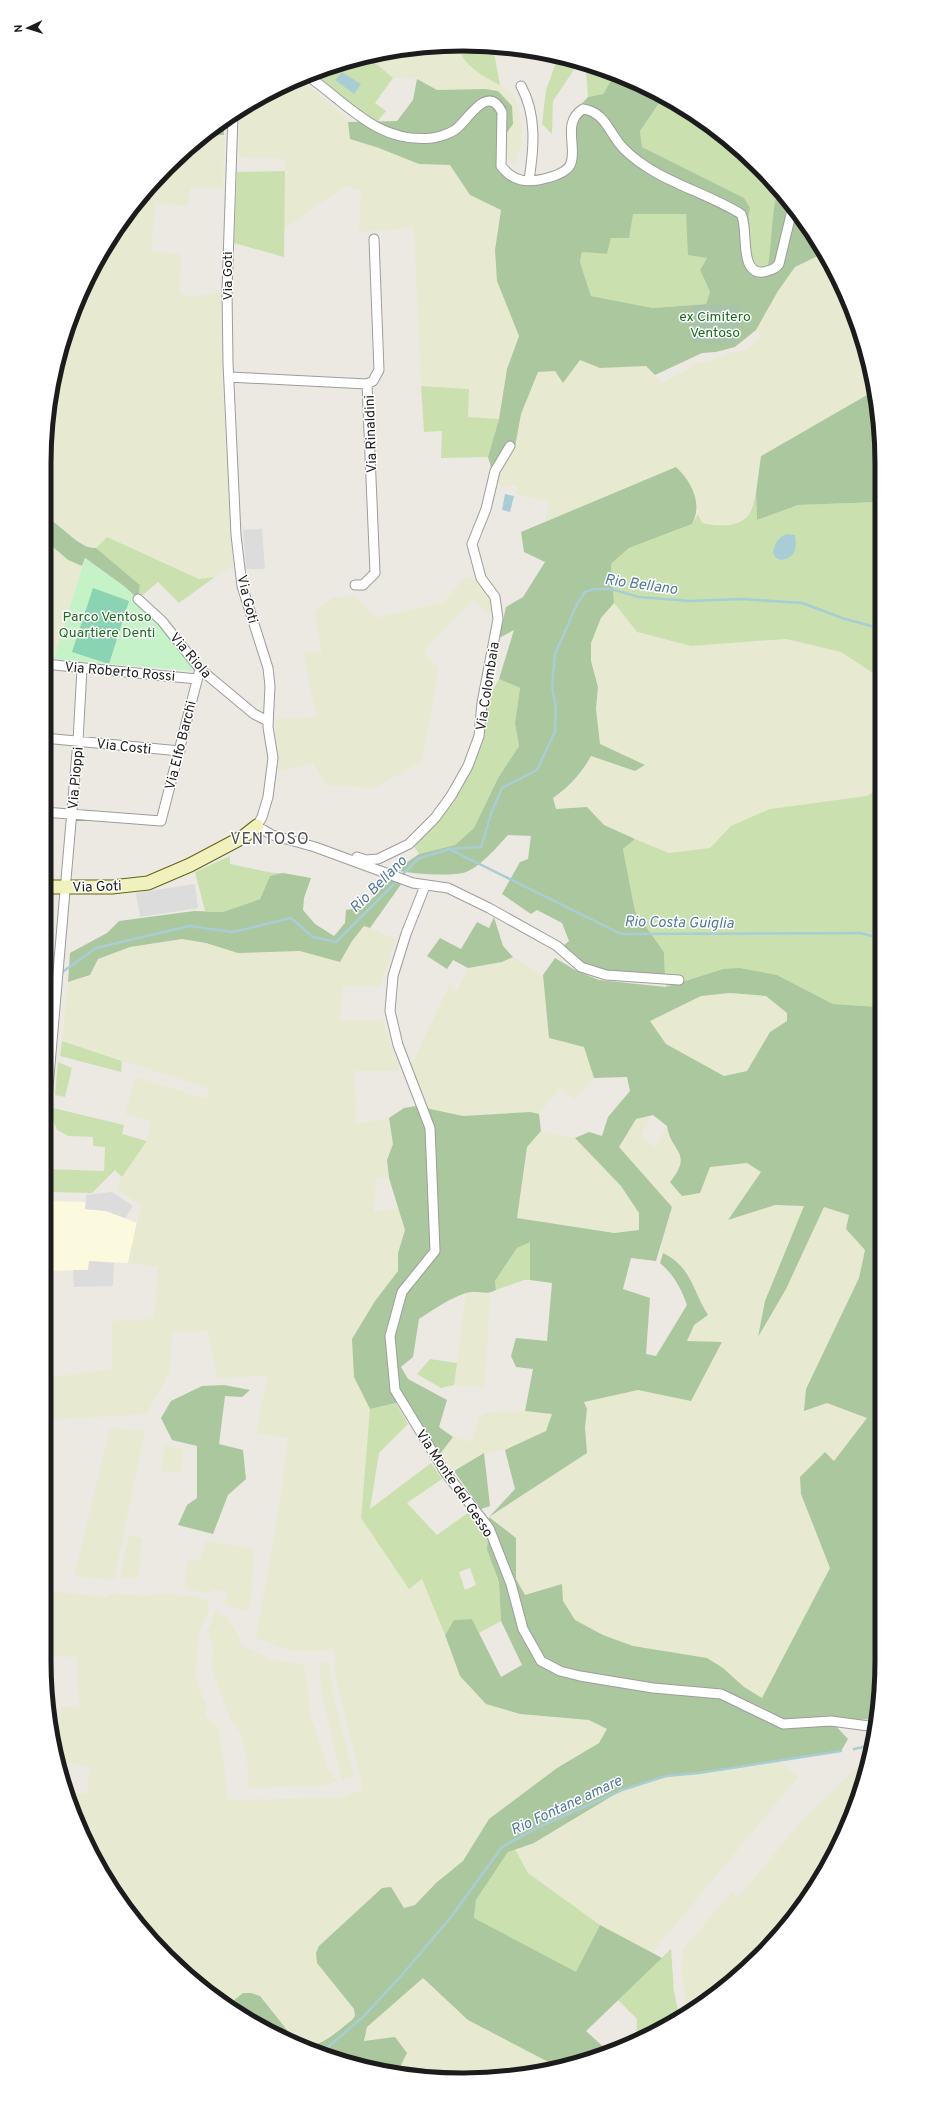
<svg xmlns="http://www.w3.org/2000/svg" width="926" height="2124" viewBox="0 0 926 2124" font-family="Overpass,sans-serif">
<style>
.education{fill:#fbf9de}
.farmland{fill:#e8e9d1}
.grass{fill:#cae1af;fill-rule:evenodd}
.forest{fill:#abc79d;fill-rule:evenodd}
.cemetery{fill:#a7c3aa}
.park{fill:#c5f2c6}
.pitch{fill:#8ad3b3}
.parking{fill:#dcdcdc}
.water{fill:#a9cdd5}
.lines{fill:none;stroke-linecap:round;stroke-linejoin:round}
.stream{stroke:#a9cdd5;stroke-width:2.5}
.street-casing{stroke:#9d9d9d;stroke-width:11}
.secondary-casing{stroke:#606511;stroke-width:15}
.street{stroke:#fff;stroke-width:9}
.secondary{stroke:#f1f1bd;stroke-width:13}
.labels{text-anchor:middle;stroke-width:3;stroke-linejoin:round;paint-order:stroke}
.street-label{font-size:14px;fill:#1c1c1c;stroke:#fff}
.park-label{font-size:14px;fill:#186d1c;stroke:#fff}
.water-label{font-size:15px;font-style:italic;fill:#527999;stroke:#fff}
.quarter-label{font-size:16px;letter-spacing:1px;fill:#4f4f4f;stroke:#fff}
.rim{fill:none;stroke:#1c1c1c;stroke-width:5}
</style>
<rect width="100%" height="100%" fill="#ece9e3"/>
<path class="education" d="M48 1201 86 1202 85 1209 106 1211 137 1223 128 1263 90 1261 88 1270 44 1271Z"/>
<path class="farmland" d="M436 45 460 46V50L471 69 508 89 515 98 522 125 521 146 514 165 507 158 500 154 485 89 437 90 417 79 393 78 367 56Z
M300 79 348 119 350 139 379 148 419 164 450 165 470 195 501 210 499 226 512 316 519 336 507 369 499 419 467 417 469 389 421 386 414 228 359 232 361 191 347 186 311 209 284 229 285 159 239 157V111L278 87Z
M203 135H224L223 188 191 187 187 206 155 203 151 252 181 254 180 293 191 297 221 292 222 377 233 566 215 577 199 579 107 537 96 548 91 549 74 538 54 520 44 516V463L52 381 66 328 100 253 148 187Z
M822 254 850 302 874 391 761 456 756 493 748 516 740 521 720 527 702 523 698 514 692 485 575 509 545 522 550 502 515 494 518 486 496 485 499 471 515 447 521 414 538 372 555 371 580 360 600 368 646 366 661 383 688 369 697 363 708 362 728 353 748 350 759 338H763L756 330 778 291 795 267Z
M44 539 68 560 82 566 54 660 44 658Z
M465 577 479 582 486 590 493 604 490 617 474 599 423 651 439 669 422 761 374 788 326 785 313 763 278 772 275 719 316 717 304 653 322 652 314 612 332 598 355 596 375 618 444 602Z
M614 603 637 633 691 646 786 639 841 652 879 677V788L867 796 731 826 710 848 669 853 604 825 587 807 556 809 553 798 570 786 583 770 591 756 635 771 645 765 600 744 596 709 598 687 591 661V643L601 618Z
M364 926 396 939 380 986H343L340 1020H383L400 1071H354L357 1124 389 1118 393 1144 387 1160 389 1178H376L374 1212 399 1208 405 1230 398 1253V1271L375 1301 352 1339 371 1407 361 1518 409 1588 422 1578 460 1676 520 1714 589 1720 607 1729 599 1743 557 1768 489 1819 463 1861 436 1883 415 1905 404 1908 391 1887 319 1946 316 1953 317 1963 354 2009 355 2016 352 2020 321 2043 305 2046 299 2044 260 1996 243 1993 228 2005 187 1976 148 1937 100 1870 66 1796 65 1793 87 1794 90 1767 57 1762 52 1743 51 1731H58L61 1707H79L77 1657 44 1656V1591L107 1597 108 1594 151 1596 160 1593 198 1597 209 1603 208 1612 199 1633 196 1673 200 1691 207 1706 205 1716 218 1727 224 1760 227 1800 342 1798 363 1789 335 1675V1651H291L256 1638 280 1503 288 1438 257 1433 267 1376 217 1378 208 1331 172 1332 169 1374 146 1414 46 1420 48 1378 112 1369V1321L154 1319 158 1267 128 1263 141 1205 117 1189 122 1177 147 1141 151 1121 125 1114 135 1077 206 1099 210 1089 62 1041 68 982 90 975 98 959 130 947 182 939 206 943 238 953 300 951 340 962 352 941Z
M513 957 543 975 549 1038 584 1047 594 1078 575 1099 560 1088 539 1114 530 1112 463 1116 429 1109 410 1067 450 984 457 991 468 968 502 962Z
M53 990 44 1068V1009Z
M730 993 766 996 787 1012V1021L770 1032 747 1071 724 1076 666 1044 650 1021 701 996Z
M653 1115 641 1135 655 1147 667 1126 668 1134 681 1154 680 1170 700 1193 710 1167 747 1163 761 1172 729 1220 775 1205 804 1206 765 1301 758 1336 786 1289 824 1207 849 1215 846 1229 865 1250 859 1278 806 1389 805 1411 827 1403 867 1418 834 1461 825 1452 801 1494 830 1568 762 1698 744 1687 723 1668 707 1658 633 1646 603 1635 575 1620 563 1601 525 1595 516 1579V1538L489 1517 587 1453 585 1427 587 1409 584 1402 638 1390 690 1401 722 1343 687 1341 694 1325 708 1315 701 1303 689 1275 676 1259 660 1252 672 1207 619 1147 636 1119Z
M541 1131 575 1138 621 1186 639 1213V1230L614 1233 517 1218 527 1147Z
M466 1293 490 1294 485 1387 454 1385Z
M525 1411 553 1413 546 1431 505 1450 481 1454 454 1471 440 1454 453 1437 471 1442 479 1417 482 1415 489 1412Z
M110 1428 145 1431 114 1580 74 1576Z
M165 1445 183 1449 181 1473 161 1471Z
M129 1535 142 1538 138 1578H120Z
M206 1541 254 1549 252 1586 249 1608 246 1612 224 1603 228 1592 215 1590 205 1593 186 1589 184 1584 188 1559 199 1561Z
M215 1611 227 1617 240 1638 239 1644 273 1660 304 1664 311 1718 330 1774 338 1779 330 1785 249 1788 247 1757 240 1733 229 1716 212 1669 213 1647 208 1631Z
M323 1661 329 1663 333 1695 354 1777 342 1780 321 1690 320 1668Z
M780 1761 798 1777 652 1953 600 1925 528 1873 515 1849 535 1843 622 1790 666 1776 699 1773Z
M861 1763 867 1768 860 1796 826 1870 778 1937 718 1993 687 2014 681 1968 683 1949 732 1892 738 1898 802 1820Z
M423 1978 468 2020 558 2067 518 2076 463 2080 397 2073 407 2053 364 2041 367 2027Z"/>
<path class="grass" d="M460 46 493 47 500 85C486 78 459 64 460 46Z
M367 56 393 78 375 103 386 111 378 121H370L309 75 355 58Z
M558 57 579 62 553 101 552 134 542 124 546 90Z
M589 64 615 74 603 94 588 97 586 71Z
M664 96 718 130 778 190C771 215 772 240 768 265L758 272 752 268 744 198 642 147 640 131Z
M285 171 284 257 234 243 237 172Z
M632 213 686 214 687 224 707 258 700 270 710 292 706 304 653 308 591 296 580 262 582 252 607 254 611 238Z
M421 386 469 389 468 417 499 419 488 457 441 458 442 431 424 432Z
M756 493 757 520 798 505 879 502V677L841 652 786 639 691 646 637 632 614 603 611 564 629 548 692 524 698 514 702 523C716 526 735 528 747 517 752 512 754 500 756 493Z
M107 537 199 579 215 577 179 603 158 582 138 599 140 585 96 548Z
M499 679 520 688 515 723 519 746 498 778 474 828 455 845 419 854 414 846C445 814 469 780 483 738 486 727 485 715 487 704 488 696 495 687 499 679Z
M879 788 880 1007 833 1004 777 975 723 969 666 987 664 952 635 911 623 849 635 839 669 853 710 848 731 826 770 809 867 796Z
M230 856V864L273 873H283L270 876 260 899 223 912 205 911 195 872Z
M62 1041 122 1061 121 1072 60 1056Z
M58 1062 72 1068 65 1097 55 1095Z
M53 1108 124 1125 122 1134 147 1141 122 1177 115 1170 92 1193 48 1192V1169L104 1171 105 1147 93 1146V1137L68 1136 57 1130 53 1120Z
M530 1241V1280H524L496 1290 495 1281 517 1248Z
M430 1359 457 1363 454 1385 441 1388 417 1374Z
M396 1403 408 1424 379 1453 370 1509 431 1463 442 1479 407 1503 437 1535 469 1512 488 1534 487 1550 499 1582 501 1621 479 1633 472 1619 454 1620 445 1635 422 1579 409 1589 361 1518 370 1409ZM470 1568 476 1585 465 1590 459 1572Z
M515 1849 528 1873 600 1925 576 1973 474 1918 476 1900 508 1852Z
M671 1949 674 1992 680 2019 636 2040 637 2019 618 2000Z"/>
<path class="forest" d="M615 74 664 96 640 131 642 147 744 198 750 208 745 232V251L758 272 768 265C772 240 771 214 778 190L793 206 796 216 799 215 822 254 795 267 778 291 756 330 735 347 716 352 702 353 655 375 646 366 600 368 580 360 563 383 555 371 538 372 521 414 515 447 499 471 496 485 488 457 499 419 507 369 519 336 497 281 495 250 501 210 470 195 450 165 419 164 379 148 350 139 348 122 397 121 413 100 417 79 437 90 485 89 498 91 512 106 513 124 501 141V166L529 180 569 167 573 113 588 97 603 94ZM633 214H686L688 255 707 258 700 270 710 292 706 304 653 308 591 296 580 262 582 252 607 254 611 238H629Z
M224 120V135H203Z
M874 391 878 408 879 502 798 505 757 520 756 493 761 456Z
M676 467C692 482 703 504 692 524L629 548 611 564 614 603 601 618 591 643V661L598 687 596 709 600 744 645 765 635 771 591 756C581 774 570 786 553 798L556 809 587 807 604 825 635 839 623 849 635 911 664 952 665 976 604 972 580 961 562 947 569 941 562 923 537 910 531 914 502 894 520 862 528 859 531 836 508 835C497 847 481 866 466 872 452 877 410 874 396 870L419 854 455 845 474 828 498 778 519 746 515 723 520 688 499 679 514 630 499 638 506 607 523 597 545 562 524 552 521 532Z
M44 516C60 523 80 550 96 548L140 585 138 599 125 587 85 558 82 566 68 560 44 539Z
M283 873 311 878 304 898 303 910 315 924 334 936 345 923 346 910 364 907 391 879 402 883 370 928 364 926 352 941 340 962 300 951 238 953 206 943 182 939 130 947 98 959 90 975 68 982 70 953 107 933 119 921 194 911 223 912 260 899 270 876Z
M494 917 503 946 513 957 502 962 468 968 453 960 447 969 427 956 440 938 461 949 477 922 489 928Z
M555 958 575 970 599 980 666 987 723 969 739 968 777 975 833 1004 880 1007 882 1661 876 1719 831 1721 848 1739 841 1751 699 1773 666 1776 622 1790 534 1843 508 1852 476 1900 474 1918 576 1972 600 1925 662 1958 586 2031 609 2052 597 2058 558 2067 468 2020 423 1978 367 2027 364 2041 395 2037 407 2053 397 2073C363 2070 330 2059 299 2045 320 2050 337 2031 352 2020L355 2016 354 2009 317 1963 316 1953 319 1946 382 1888 391 1887 404 1908 415 1905 436 1883 463 1861 489 1819 557 1768 599 1743 607 1729 589 1720 520 1714 486 1704 460 1676 445 1635 454 1620 472 1619 501 1677 522 1665 501 1621 499 1582 487 1550 489 1517 515 1489 505 1450 546 1431 552 1414 525 1411 533 1369 516 1367 511 1356 516 1338 547 1341 552 1283 530 1280V1242L517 1248 495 1281 496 1290C486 1296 477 1290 466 1293 450 1298 433 1310 419 1319L413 1357 401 1367 408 1379 447 1400 439 1427 453 1437 440 1454 400 1392 396 1403 370 1409 354 1377 352 1339 375 1301 398 1271V1253L405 1230 389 1178 387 1160 393 1144 389 1118 404 1108 416 1106 463 1116 530 1112 539 1114 541 1131 527 1147 517 1218 614 1233 639 1230V1213L621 1186 575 1138 589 1132 602 1136 608 1117 630 1091 627 1077 594 1078 584 1047 549 1038 543 975ZM730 993 766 996 787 1013V1021L770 1032 747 1071 724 1076 666 1044 650 1021 701 996ZM653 1115 667 1126C671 1153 694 1152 670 1182L682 1196 700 1193 710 1167 747 1163 761 1172 728 1220 775 1205 804 1206 765 1301 758 1337 786 1289 824 1207 849 1215 846 1229 865 1250 859 1278 806 1389 804 1411 827 1403 867 1418 834 1461 825 1452 800 1477 801 1494 830 1568 762 1698 744 1687 723 1668 707 1658 633 1646 603 1635 575 1620 563 1601 562 1584 525 1595 516 1579V1538L489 1517 587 1453 585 1427 587 1409 584 1402 638 1390 691 1401 722 1342 687 1341 694 1325 708 1315C692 1290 692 1267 663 1253L660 1263C674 1275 681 1288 687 1305L656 1356 646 1354 650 1298 623 1289 631 1258 656 1261 672 1207 619 1147 636 1119Z
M224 1385 250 1390 242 1397 225 1396 219 1444 243 1450 246 1479 228 1495 213 1534 178 1525 187 1505 197 1498V1446L172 1440 161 1418 171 1401 202 1386Z
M484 1453 490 1506 481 1509 454 1471Z
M243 1993H251L260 1996 299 2045 254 2024 228 2005Z"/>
<path class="cemetery" d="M693 305H740L735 342 692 343Z"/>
<path class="park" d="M85 558 125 587 162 621 195 663 191 671 54 659Z"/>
<path class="pitch" d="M93 588 129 601 109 664 72 652Z"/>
<path class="parking" d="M262 529 265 569H246L243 530Z
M195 884 198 908 140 917 136 893Z
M112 1192 133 1206 125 1218 106 1211 85 1209 86 1195Z
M89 1261 114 1263 113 1286 74 1287 73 1270H88Z"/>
<path class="water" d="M342 72 361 84 354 94 335 80Z
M505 494 514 496 510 512 502 510Z
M787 534 795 535C797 548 796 558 781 560L776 558 773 553C775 543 777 538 787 534Z"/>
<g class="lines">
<path class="stream" d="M449 849 621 934 860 933 880 938
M401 876 418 859 449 849 481 847 492 811 502 788 537 770 555 732 556 708 552 687 555 654 577 604 585 592 594 589H611L639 597 690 601 741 599 802 603 845 619 879 628
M61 973 96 948 189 926 233 932 291 918 313 937 336 942 398 880
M44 987 55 977
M854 1749 873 1745
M320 2054 364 2016 401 1976 451 1917 502 1847 539 1827 622 1790 666 1776 699 1773 841 1751"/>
<g class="street-casing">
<path id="street" d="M308 76C348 104 378 144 432 138 439 137 448 134 455 130 467 122 487 82 502 112L501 166C507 173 512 178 521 180 533 183 567 176 571 163 577 146 562 122 583 109 606 112 609 134 624 149 656 181 704 191 741 214 749 226 738 275 763 272 771 270 774 270 779 264L793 206
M521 86C537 115 534 148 529 180
M233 115 227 291 228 363 236 535 242 586 268 668 270 686 268 727 273 758 268 797 262 817 257 826 272 835 315 847 413 883 448 888 489 908 557 946 581 967 606 975 679 980
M229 377 367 384 375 573 363 585H355
M367 384 373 381 379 370 374 239
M138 599 162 621 200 669 254 714 268 721
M44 664 197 679
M44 738 180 751
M44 812 161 821 200 669
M357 857 366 860 378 859 409 844 435 818 451 796 468 766 479 736 482 703 498 619 495 597 481 578 472 544 486 509 495 471 510 446
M425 886 406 934 393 976 390 1011 398 1045 430 1128 435 1251 402 1292 390 1336 395 1390 445 1472 489 1528 511 1584 523 1629 541 1661 560 1671 580 1676 653 1688 721 1694 783 1724 831 1721 876 1727
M44 1134 78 741 82 668"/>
</g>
<g class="secondary-casing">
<path id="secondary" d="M44 887H112L148 883 190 865 243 837 257 826"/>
</g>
<use href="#street" class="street"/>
<use href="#secondary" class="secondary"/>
</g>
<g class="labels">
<g class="street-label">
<text transform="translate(227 276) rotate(-90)" y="5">Via Goti</text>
<text transform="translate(370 434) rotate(-92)" y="5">Via Rinaldini</text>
<text transform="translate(248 599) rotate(76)" y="5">Via Goti</text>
<text transform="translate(191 655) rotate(49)" y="5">Via Riola</text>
<text transform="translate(120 671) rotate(5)" y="5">Via Roberto Rossi</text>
<text transform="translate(487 686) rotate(-81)" y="5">Via Colombaia</text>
<text transform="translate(180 745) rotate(-76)" y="5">Via Elfo Barchi</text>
<text transform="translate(124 746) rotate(6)" y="5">Via Costi</text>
<text transform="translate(75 778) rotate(-85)" y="5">Via Pioppi</text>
<text transform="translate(97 886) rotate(-2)" y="5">Via Goti</text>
<text transform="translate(455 1483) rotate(56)" y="5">Via Monte del Gesso</text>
</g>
<g class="park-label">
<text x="715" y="321">ex Cimitero<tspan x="715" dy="16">Ventoso</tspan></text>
<text x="107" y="621">Parco Ventoso<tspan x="107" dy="16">Quartiere Denti</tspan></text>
</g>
<g class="water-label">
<text transform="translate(641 584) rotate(8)" y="5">Rio Bellano</text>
<text transform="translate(378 884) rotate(-45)" y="5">Rio Bellano</text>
<text transform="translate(679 922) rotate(1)" y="5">Rio Costa Guiglia</text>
<text transform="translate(566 1805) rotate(-25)" y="5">Rio Fontane amare</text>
</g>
<g class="quarter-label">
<text x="270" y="844">VENTOSO</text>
</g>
</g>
<path d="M0 0H926V2124H0ZM463 51H463A412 412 0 0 1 875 463V1661A412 412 0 0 1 463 2073H463A412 412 0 0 1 51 1661V463A412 412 0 0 1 463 51Z" fill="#fff" fill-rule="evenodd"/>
<path class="rim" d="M463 51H463A412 412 0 0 1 875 463V1661A412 412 0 0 1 463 2073H463A412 412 0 0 1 51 1661V463A412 412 0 0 1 463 51Z"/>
<g transform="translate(28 28) rotate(266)" stroke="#ffffff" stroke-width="3" paint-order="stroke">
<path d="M0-3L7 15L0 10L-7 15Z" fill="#1c1c1c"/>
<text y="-6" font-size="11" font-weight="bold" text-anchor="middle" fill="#1c1c1c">N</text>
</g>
</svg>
